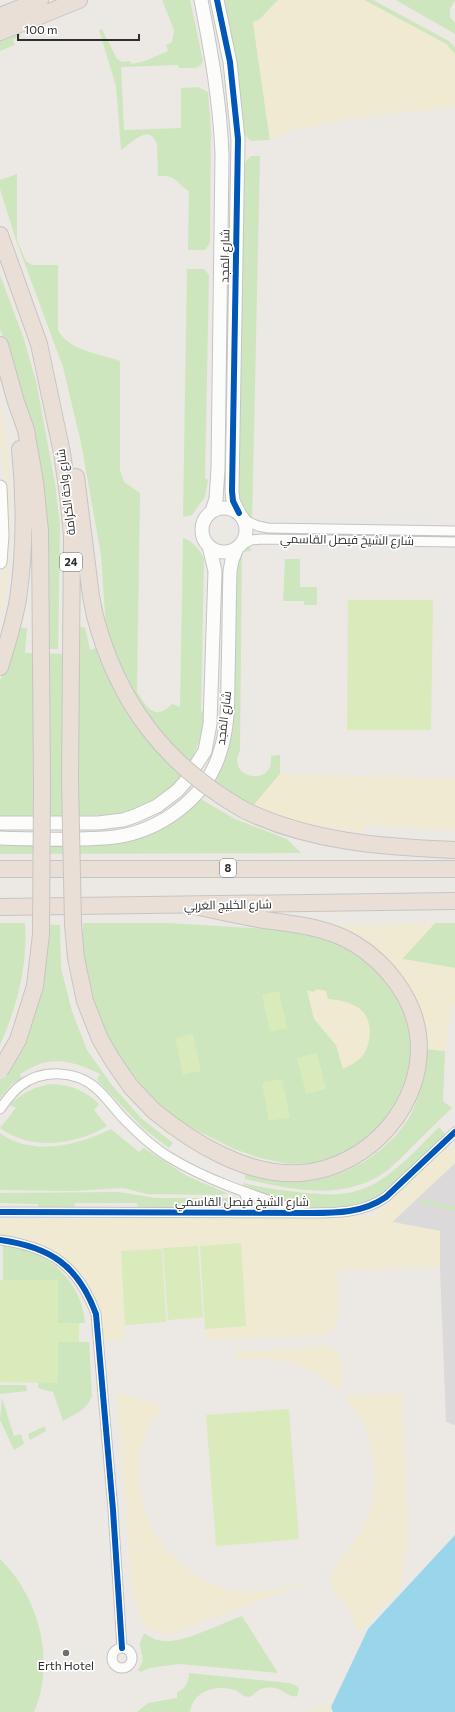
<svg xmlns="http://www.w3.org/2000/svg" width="455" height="1712" viewBox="0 0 455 1712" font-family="Commissioner,Cairo,sans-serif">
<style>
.industrial{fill:#dcd9db}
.green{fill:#cee6be}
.sand{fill:#f0ead3}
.pitch{fill:#d9eabb}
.water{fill:#99d6ec}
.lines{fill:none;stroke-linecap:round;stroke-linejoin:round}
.street-casing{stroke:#c5c4c5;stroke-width:11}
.secondary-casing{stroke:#c5c4c5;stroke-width:15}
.highway-casing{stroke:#c6c5c4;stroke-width:18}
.street{stroke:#fcfcfb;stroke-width:9}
.secondary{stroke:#fcfcfb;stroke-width:13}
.highway{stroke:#eadfd6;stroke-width:16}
.highway-bridge-casing{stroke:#c6c5c4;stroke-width:18;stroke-linecap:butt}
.highway-bridge{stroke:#eadfd6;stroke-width:16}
.cycleway-casing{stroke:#fff;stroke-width:8}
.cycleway{stroke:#0057b8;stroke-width:6}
.poi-dot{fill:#706f6e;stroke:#fff;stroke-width:1.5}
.labels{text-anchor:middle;stroke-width:3.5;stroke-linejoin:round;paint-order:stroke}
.shield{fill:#fff;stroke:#6d6d6d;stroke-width:1}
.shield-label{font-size:11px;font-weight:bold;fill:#2e2e2e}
.street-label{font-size:12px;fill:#2e2e2e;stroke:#fff}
.poi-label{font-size:12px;fill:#2e2e2e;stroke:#fff}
</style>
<rect width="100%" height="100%" fill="#ece8e4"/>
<path class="industrial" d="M455 1163V1425L446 1422 440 1267V1231L392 1222Z"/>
<path class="green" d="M162 0H190L203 61 201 65 196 68H179L178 65 121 67 124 130 181 128V88L198 87 208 92 211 130 210 243 205 250H188L189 191C174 182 178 175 158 176L157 144C149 122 131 144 121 150L116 86 99 30 102 29 117 59 122 62 130 61 132 64 145 61 168 51 166 45 172 42 174 30Z
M220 0H278L259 20 253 22 270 140 251 141 241 132Z
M364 0H373L449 41 455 47V54L446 44Z
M396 0H455L450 9V17L455 23V34Z
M19 32 21 36 13 40 15 45 0 51V40Z
M251 156H260L252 524C243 524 240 521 236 514L241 171 246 161Z
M17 174V240L22 252 26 261 32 265H58V330C68 350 100 354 120 361V470L124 482 140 493 137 692C147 707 154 722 172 704L180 707 183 538C192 540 201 551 204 559L201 711 205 712C203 747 183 784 152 802 141 808 129 811 117 815L0 817V681L17 628H27L25 653 76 654 77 627H85L90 650 107 644 101 555 81 443 63 367 16 240 0 189V180Z
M187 269H204L209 275 205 478 208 480 205 497 192 515 183 517Z
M0 275 24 339 36 381 55 483 60 526 58 649H44L41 529 6 344 0 329Z
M247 544 250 546 251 551 242 552 240 751C225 779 275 788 271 756L280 755V774L253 806 209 784 218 768 236 557Z
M285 559H300V587H317V605H304V601H283Z
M199 798 235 819 287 839 301 853 0 854V841L133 838Z
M0 923H25C28 965 17 1007 0 1045Z
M83 923H168L268 929 323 935 355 947 396 982 415 1043 402 1103 371 1139 335 1158 314 1163 289 1164 260 1158 234 1149 180 1122 161 1106 136 1079 118 1056 106 1035 92 999 83 958Z
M435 923H455V968L402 959Z
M46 924 60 925 61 968 72 1011 87 1050 111 1084 141 1118 173 1143 169 1148 144 1129 97 1080 100 1074C82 1065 60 1057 40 1064 33 1066 26 1071 20 1074L22 1079 12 1084 0 1098V1079Z
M427 1049 445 1051 443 1101 452 1108C437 1122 423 1136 408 1151 402 1157 395 1164 388 1170 346 1202 292 1190 245 1179V1174C259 1178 273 1182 287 1182 334 1184 380 1160 407 1121 420 1101 425 1073 427 1049Z
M52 1084C71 1085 86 1091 99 1104L94 1110 107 1126C77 1145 30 1151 0 1128L16 1108 10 1105C22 1093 35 1086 52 1084Z
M439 1127 445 1134C426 1153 407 1174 386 1192 345 1225 285 1202 241 1189L244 1183C259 1187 273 1189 289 1191 326 1195 352 1200 385 1177 405 1163 422 1144 439 1127Z
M111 1129 139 1152 144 1148 187 1176 229 1194 216 1195 147 1194 123 1188 72 1191 0 1190V1133C32 1157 79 1145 111 1129Z
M119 1192 156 1198H226L235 1202 237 1198 240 1199 243 1202 239 1208 138 1209 137 1203H75L74 1209 38 1210V1204L0 1203V1193Z
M422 1200 455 1206V1210L421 1204Z
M3 1246C46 1247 82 1281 85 1323H58V1280H3Z
M58 1342H89L92 1396C87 1410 75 1414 63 1421L53 1392 38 1388 39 1382H58Z
M0 1385H26L27 1391 0 1394Z
M2 1398 14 1436 21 1434 24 1444 14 1450 0 1420Z
M45 1426 46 1431 30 1440 28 1434Z
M0 1559C39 1597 56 1660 34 1712H0Z
M242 1616 278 1673 179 1664 150 1668 141 1672 137 1670C148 1659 139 1652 140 1643 141 1640 143 1636 144 1633 150 1637 156 1641 164 1641 184 1643 222 1623 242 1616Z
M189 1673 289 1683 297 1686 299 1689 297 1696C287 1699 280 1684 265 1688 255 1690 255 1695 249 1697 243 1697 240 1692 235 1690 216 1684 193 1691 190 1712H137L148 1703 177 1698V1692C186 1689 188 1683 189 1673Z"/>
<path class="sand" d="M278 0H364L446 44 455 54V107L361 117 288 131 270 140 253 22 259 20Z
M0 401C13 474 15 547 0 620V586L4 570 7 514 5 480 0 437Z
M280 774 455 778V831L366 825 363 832 335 829 300 822 253 806Z
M435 923 402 959 455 968V1005H452L445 1051 427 1049 412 999 403 977 382 953 361 935 336 926Z
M317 989 326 991 328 999C339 1000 351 1002 360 1009 373 1019 372 1043 363 1055 358 1062 350 1065 343 1069L336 1045 314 1019 307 990 313 992Z
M444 1148H455V1163L392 1222 440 1231V1267L337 1271C338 1286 344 1319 332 1330 330 1332 325 1334 322 1336L206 1340 205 1329 246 1326 240 1243 121 1251 125 1339 104 1340 103 1317 100 1304 37 1245 24 1240 0 1237V1220L373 1216Z
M254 1197 288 1209H254Z
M329 1346 332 1350 339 1351 343 1383 339 1391C333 1386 328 1381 322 1377 298 1360 264 1356 235 1360V1352Z
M117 1392 164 1407C160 1411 155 1416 152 1421 130 1456 138 1515 164 1547 169 1553 175 1558 181 1563 190 1571 198 1579 208 1583 239 1595 273 1594 303 1582L302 1586 293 1588 170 1634C166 1633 161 1634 157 1633 140 1627 136 1605 132 1590Z
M402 1393 409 1540 399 1591 357 1634C354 1625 353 1616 348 1608 342 1598 331 1593 331 1581 331 1567 350 1548 358 1537 378 1505 380 1449 360 1417 355 1409 348 1402 343 1395Z
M320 1704 333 1712H310Z"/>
<path class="pitch" d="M348 600H433L431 730H347Z
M279 991 287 1028 270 1032 262 995Z
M193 1034 201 1071 183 1075 175 1038Z
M317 1053 326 1089 306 1094 297 1058Z
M282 1079 290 1117 269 1121 262 1083Z
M241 1243 246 1326 205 1329 200 1246Z
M198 1246 203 1317 168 1320 163 1248Z
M162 1249 166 1322 125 1325 121 1251Z
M0 1280H58V1323H79V1342H58V1383L0 1382Z
M289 1409 299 1539 216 1546 206 1415Z"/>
<path class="water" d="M455 1535V1712H333L331 1707 368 1629Z"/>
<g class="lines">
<g class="street-casing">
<path id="street" d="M244 520 258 526 268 528 455 531
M240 546 251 540 262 539 455 542
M0 1109C6 1101 12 1092 20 1086 42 1069 75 1070 96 1088 106 1097 114 1108 123 1118 137 1132 151 1146 169 1157 210 1182 256 1196 301 1211
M0 1212 310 1213C337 1213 363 1213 386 1197L455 1132
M241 1213 248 1203 244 1192
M0 1240C50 1247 78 1265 96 1314L113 1510 122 1648
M112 1658a10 10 0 1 1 20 0a10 10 0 1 1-20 0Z"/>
</g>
<g class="secondary-casing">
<path id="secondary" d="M201 0C211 51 220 101 222 154L218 469 216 499 212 511
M217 0 230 62 238 139 232 491 233 501 239 513
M0 487 2 535 0 562
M202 530a22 22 0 1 1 44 0a22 22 0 1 1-44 0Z
M0 823H98L123 820 135 816 157 806 177 791 185 782 205 751 210 724 215 571 209 546
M0 838C36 839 80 841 115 837 159 831 205 799 219 755 228 730 228 703 228 677 229 642 229 607 230 571L232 560 237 548"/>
</g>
<g class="highway-casing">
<path id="highway" d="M0 16 40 0
M0 32 79 0
M0 235 39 344 62 453 68 495 72 536 70 782
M0 345 16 402 26 430 35 482 40 531 42 786
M76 477 91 596 95 616
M0 667C7 645 14 622 18 599 25 550 25 499 20 449
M244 810C310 842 383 847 455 850
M0 869H455
M0 907 455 901
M154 1111C193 1143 248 1177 301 1173 368 1168 427 1104 418 1034 413 997 386 963 355 944 326 926 290 924 258 919 235 915 213 910 191 905"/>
</g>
<use href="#street" class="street"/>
<use href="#secondary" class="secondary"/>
<use href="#highway" class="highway"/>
<g class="highway-bridge-casing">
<path id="highway-bridge" d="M95 616C118 703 165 765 244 810
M70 782 73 924 76 958 85 1001 100 1039 113 1061 131 1087 154 1111
M0 1071 18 1040 35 986 41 934 42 786"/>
</g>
<use href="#highway-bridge" class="highway-bridge"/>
<g class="cycleway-casing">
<path id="cycleway" d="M217 0 230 62 238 139 232 491 233 501 239 513
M0 1212 310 1213C337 1213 363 1213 386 1197L455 1132
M0 1240C50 1247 78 1265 96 1314L113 1510 122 1648"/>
</g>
<use href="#cycleway" class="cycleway"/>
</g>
<circle class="poi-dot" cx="66" cy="1653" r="4"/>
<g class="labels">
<g class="shield">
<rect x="60" y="553" width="22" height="18" rx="3"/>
<rect x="220" y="859" width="16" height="18" rx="3"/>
</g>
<g class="shield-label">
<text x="71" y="566">24</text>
<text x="228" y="872">8</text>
</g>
<g class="street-label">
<text transform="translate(225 256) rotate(-89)" y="4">شارع المَجد</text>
<text transform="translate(66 492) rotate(-97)" y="4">شارع واحة الكرامة</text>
<text transform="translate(347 540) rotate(1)" y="4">شارع الشيخ فيصل القاسمي</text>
<text transform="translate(224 718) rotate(-83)" y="4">شارع المَجد</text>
<text transform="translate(228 905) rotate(-1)" y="4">شارع الخَلِيج العَربِي</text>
<text x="242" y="1206">شارع الشيخ فيصل القاسمي</text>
</g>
<g class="poi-label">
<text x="66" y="1670">Erth Hotel</text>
</g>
</g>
<path d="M18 34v6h121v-6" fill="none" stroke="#2e2e2e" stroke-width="2"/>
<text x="24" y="34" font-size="12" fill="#2e2e2e" stroke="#ffffff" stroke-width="3" paint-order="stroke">100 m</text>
</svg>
